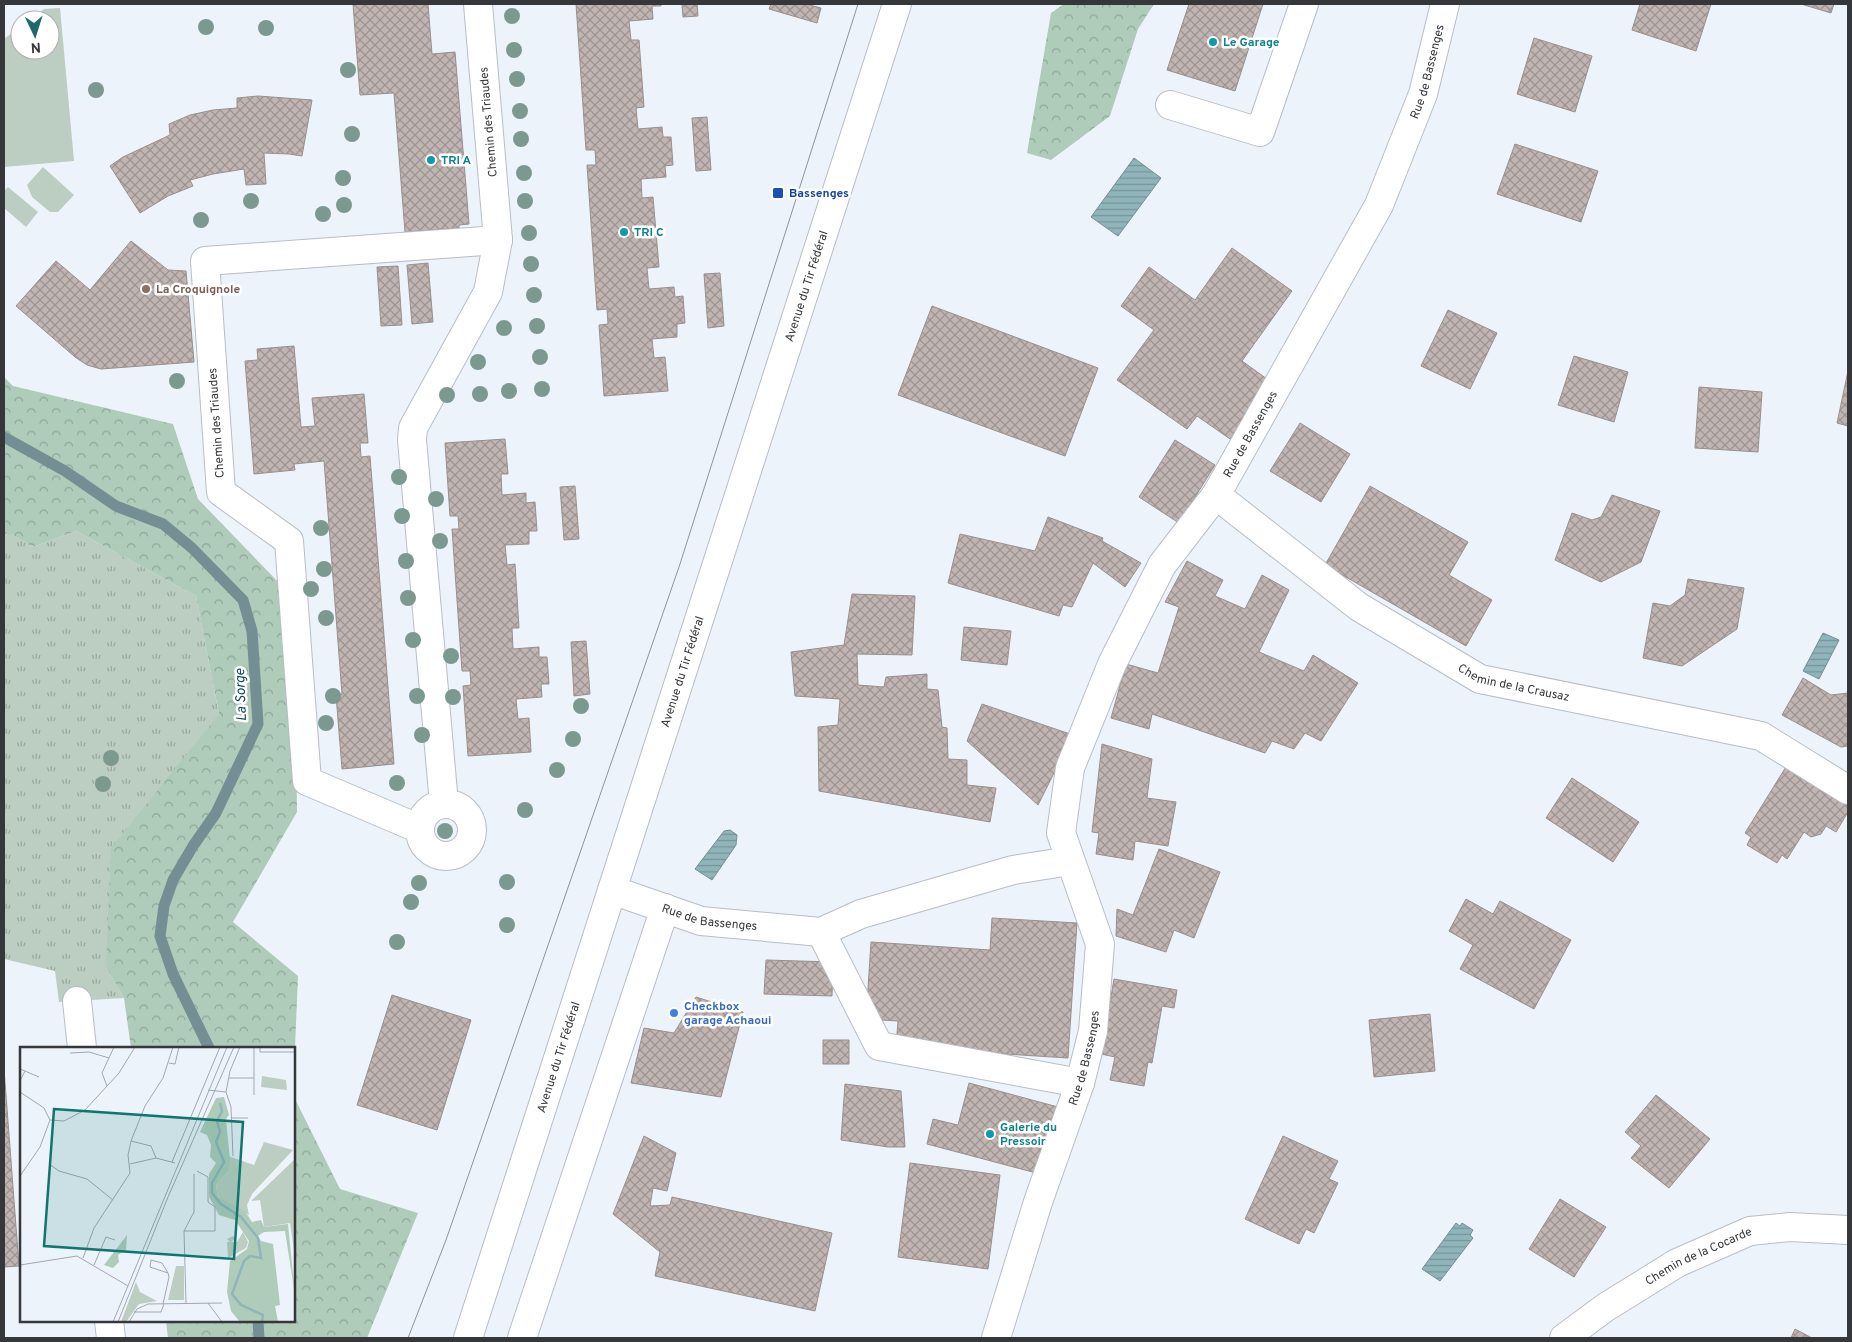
<svg xmlns="http://www.w3.org/2000/svg" width="1852" height="1342" viewBox="0 0 1852 1342" font-family="Overpass,sans-serif">
<style>
.grass{fill:url(#grass-tufts)}
.forest{fill:url(#forest-crowns)}
.green{fill:#bbcec1}
.water{fill:url(#water-rules);stroke:#748f94}
.lines{fill:none;stroke-linecap:round;stroke-linejoin:round}
.stream{stroke:#748f94;stroke-width:11}
.building{fill:url(#building-cross-hatch);stroke:#998f8c}
.minor-casing{stroke:#b8bdc6;stroke-width:30}
.major-casing{stroke:#b8bdc6;stroke-width:30}
.minor{stroke:#fff;stroke-width:28}
.major{stroke:#fff;stroke-width:28}
.tram{stroke:#909499;stroke-width:1}
.tree{fill:#7b998e}
.culture-dot{fill:#0f9aa8;stroke:#fff;stroke-width:2}
.transit-dot{fill:#1a4fb4;stroke:#fff;stroke-width:2}
.education-dot{fill:#8d6e63;stroke:#fff;stroke-width:2}
.shop-dot{fill:#3f7fe0;stroke:#fff;stroke-width:2}
.labels{text-anchor:middle;stroke-width:5;stroke-linejoin:round;paint-order:stroke}
.culture-label{font-size:12px;font-weight:bold;fill:#0d838f;stroke:#fff;text-anchor:start}
.street-label{font-size:12px;fill:#35373a;stroke:#fff}
.transit-label{font-size:12px;font-weight:bold;fill:#164399;stroke:#fff;text-anchor:start}
.education-label{font-size:12px;font-weight:bold;fill:#785e54;stroke:#fff;text-anchor:start}
.shop-label{font-size:12px;font-weight:bold;fill:#366cbe;stroke:#fff;text-anchor:start}
.water-label{font-size:14px;font-style:italic;fill:#124b53;stroke:#fff}
.inset-river{fill:none;stroke:#8fb5bb;stroke-width:2.5}
.inset-road{fill:none;stroke:#a3a8ae;stroke-width:1}
.view{fill:#0f766e;fill-opacity:0.15;stroke:#0f766e;stroke-width:2.5}
.inset-edge{fill:none;stroke:#35373a;stroke-width:2.5}
</style>
<defs>
<pattern id="grass-tufts" width="24" height="20" patternUnits="userSpaceOnUse" patternTransform="scale(1.25)"><rect width="24" height="20" fill="#bbcec1"/><path d="M3 7l-1-3M5 7V3M7 7l1-3M15 17l-1-3M17 17v-4M19 17l1-3" fill="none" stroke="#99a89e"/></pattern>
<pattern id="forest-crowns" width="20" height="18" patternUnits="userSpaceOnUse" patternTransform="scale(1.25)"><rect width="20" height="18" fill="#aeccb9"/><path d="M2 6a3 3 0 1 1 6 0M12 15a3 3 0 1 1 6 0" fill="none" stroke="#8ea697"/></pattern>
<pattern id="water-rules" width="6" height="5" patternUnits="userSpaceOnUse" patternTransform="scale(1.25)"><rect width="6" height="5" fill="#8fb5bb"/><path d="M0 2.5h6" fill="none" stroke="#769499"/></pattern>
<pattern id="building-cross-hatch" width="8" height="8" patternUnits="userSpaceOnUse" patternTransform="scale(1.25)"><rect width="8" height="8" fill="#c0b5b2"/><path d="M0 0l8 8M0 8l8-8" fill="none" stroke="#9d9492"/></pattern>
</defs>
<rect width="100%" height="100%" fill="#edf3fb"/>
<path class="grass" d="M4 530 33 547 76 531 196 596 219 714 106 967 124 998 59 1002 55 971 4 959Z"/>
<path class="forest" d="M1064 4H1154L1138 29 1110 116 1051 160 1027 153 1051 13Z
M4 377 13 386 173 424 198 499 284 588 296 741 297 812 233 922 298 976 294 1071V1048H131L124 998 106 967 111 848 219 714 196 596 76 531 33 547 4 530Z
M294 1097 340 1189 418 1213 367 1338H168L166 1321H294Z"/>
<path class="green" d="M60 8 74 161 4 167V39L20 27V50H50V20H30L44 9Z
M43 167 74 195 58 212H50L32 197 27 185Z
M8 187 38 212 26 227 4 208V191Z"/>
<path class="water" d="M1134 158 1161 178 1118 236 1091 217Z
M1823 633 1839 640 1819 679 1803 671Z
M730 830 737 835 736 845 712 880 695 869 724 831Z
M1456 1223 1460 1226 1462 1223 1473 1230 1470 1235 1473 1238 1440 1281 1422 1269Z"/>
<g class="lines">
<path class="stream" d="M4 437 65 471 116 506 163 524 192 548 243 600 252 631 258 724 216 813 193 846 173 880 164 906 160 936 173 974 209 1048
M258 1321 259 1338"/>
</g>
<path class="building" d="M353 4H428L432 54 455 52 469 224 459 225V228L405 232 394 93 360 95Z
M576 4H661V6H652L653 19 629 21 631 40H639L644 107 636 108 638 129 662 127 663 137H671L673 165 665 166 666 177 641 179 642 198 653 197 659 267 647 268 649 289 674 287 675 297 683 296 685 323 677 324V337L652 339 654 358 665 357 668 391 604 396 599 325 608 324 607 309 597 310 587 165H596L595 150H586Z
M682 4H697L698 16 683 17Z
M771 4H806L821 8 817 23 769 9Z
M1189 4H1263L1235 91 1167 70Z
M1640 4H1711L1696 51 1632 30Z
M1801 4H1834L1831 13Z
M1534 38 1592 56 1575 112 1517 94Z
M258 96 312 100 302 156 289 154 264 153 266 184 246 185 244 169 213 174 190 180 193 186 168 196 140 213 110 166 123 157 170 135 169 124 190 115 213 110 237 108V98Z
M707 117 711 170 696 171 692 118Z
M1515 144 1598 171 1581 222 1497 194Z
M131 241 168 270 186 271 194 362 101 369 87 365 75 357 16 306 56 261 90 290Z
M1232 248 1292 291 1242 361 1274 384 1233 441 1197 416 1187 429 1117 380 1154 330 1121 306 1149 267 1195 300Z
M428 263 433 322 412 324 407 265Z
M398 266 402 325 381 326 377 267Z
M720 273 724 326 708 328 704 274Z
M932 306 1098 368 1065 456 898 395Z
M1448 310 1497 333 1470 389 1421 366Z
M294 346 301 427 315 426 312 398 364 394 368 443H360L361 457 370 456 394 764 342 769 336 695 342 694 324 461 294 464 295 470 254 474 245 361 258 360 257 349Z
M1574 356 1628 372 1614 422 1558 405Z
M1848 371V426L1837 423Z
M1699 387 1762 392 1758 452 1695 448Z
M1300 423 1350 454 1321 502 1270 471Z
M505 439 508 474H501L502 495 526 493V503L535 502 537 531H529V544L505 545 507 565 515 564 519 628H512L513 649 539 647V657H547L549 684H541L542 697 516 699 518 719 529 718 531 752 468 756 463 686 471 685 470 671H462L452 529H459L458 516H450L445 443Z
M1175 440 1215 465 1179 523 1139 497Z
M575 486 579 539 564 540 560 487Z
M1370 486 1468 542 1449 575 1492 600 1466 646 1325 565Z
M1612 495 1660 511 1641 562 1601 582 1555 560 1572 513 1592 520 1601 517Z
M1048 517 1103 538 1102 541 1141 563 1125 587 1093 563 1072 607 1063 605 1059 616 948 583 960 534 1035 551Z
M1187 561 1223 580 1215 596 1245 609 1262 575 1289 590 1259 652 1304 671 1313 655 1358 683 1321 741 1305 733 1294 749 1272 741 1265 753 1152 714 1149 729 1111 718 1126 664 1158 673 1179 607 1165 602Z
M1688 579 1744 588 1737 629 1682 666 1643 658 1653 603 1670 606 1685 595Z
M852 594 915 596 912 655 857 654 858 685 884 687 886 677 927 674V689L938 690 942 727 947 728 948 759 967 760V785L996 788 990 822 819 791 818 727 838 725 840 699 795 696 791 652 844 645Z
M964 627 1011 631 1007 665 961 660Z
M586 641 590 694 574 696 571 642Z
M1803 678 1831 695 1848 693V746L1841 747 1782 715Z
M982 704 1073 735 1038 805 967 741Z
M1102 744 1152 759 1147 798 1176 802 1168 846 1135 841 1133 860 1096 854 1099 833 1092 832Z
M1789 762 1848 799V812L1836 832 1826 826 1821 834 1811 837 1804 832 1787 859 1782 855 1777 863 1747 845 1751 837 1745 833Z
M1572 778 1639 822 1613 862 1546 818Z
M1159 849 1220 872 1194 938 1174 930 1166 952 1116 936 1117 909 1133 915Z
M1466 899 1493 914 1500 901 1571 940 1534 1009 1460 969 1473 945 1449 931Z
M992 918 1077 923 1068 1058 896 1047 898 1021 866 1019 871 942 990 950Z
M766 960 833 962 832 996 764 994Z
M1114 979 1177 990 1174 1008 1162 1006 1152 1063 1148 1062 1144 1086 1110 1080 1115 1057 1101 1054Z
M392 995 471 1020 437 1130 357 1105Z
M696 997 743 1012 721 1097 631 1083 644 1028 674 1033Z
M1430 1014 1435 1071 1374 1077 1369 1020Z
M823 1040H849V1064H823Z
M4 1069 19 1266 4 1267Z
M969 1083 1058 1107 1040 1174 927 1144 933 1119 958 1125Z
M845 1084 901 1091 905 1147H888L841 1140Z
M1656 1095 1710 1139 1669 1188 1631 1158 1641 1146 1625 1132Z
M644 1136 676 1153 667 1191 653 1188 650 1206 670 1205 672 1197 832 1233 815 1311 655 1276 660 1252 613 1214Z
M1283 1136 1338 1161 1329 1179 1338 1183 1314 1233 1306 1229 1299 1244 1245 1219Z
M910 1163 1000 1175 988 1269 898 1257Z
M1560 1199 1606 1227 1574 1277 1529 1249Z
M1795 1329 1812 1338H1791Z"/>
<g class="lines">
<g class="minor-casing">
<g id="minor">
<path d="M1170 105 1260 132 1304 4"/>
<path id="s1" d="M1216 495 1359 607 1480 679 1761 736 1848 790"/>
<circle cx="446" cy="830" r="26"/>
<path d="M444 804 412 440 413 428 488 292 498 240 478 4"/>
<path d="M420 829 307 781 289 541 221 492 205 261 498 240"/>
<path id="s2" d="M612 890 701 921 821 932 861 914 1013 870 1070 861"/>
<path d="M821 932 879 1046 1080 1083"/>
<path d="M77 1001 82 1048"/>
<path d="M109 1321 111 1338"/>
<path d="M522 1338 665 908"/>
<path id="s3" d="M996 1338 1038 1202 1080 1083 1093 1031 1100 944 1061 833 1070 768 1112 664 1162 565 1216 495 1379 205 1423 94 1445 4"/>
<path id="s4" d="M1564 1338 1606 1307 1677 1263 1750 1231 1790 1227 1848 1230"/>
</g>
</g>
<g class="major-casing">
<g id="major">
<path id="s5" d="M468 1338 897 4"/>
</g>
</g>
<use href="#minor" class="minor"/>
<use href="#major" class="major"/>
<path class="tram" d="M408 1338 446 1240 680 564 858 4"/>
</g>
<g class="tree">
<circle cx="512" cy="16" r="8"/>
<circle cx="206" cy="27" r="8"/>
<circle cx="266" cy="28" r="8"/>
<circle cx="514" cy="50" r="8"/>
<circle cx="348" cy="70" r="8"/>
<circle cx="517" cy="79" r="8"/>
<circle cx="96" cy="90" r="8"/>
<circle cx="520" cy="111" r="8"/>
<circle cx="352" cy="134" r="8"/>
<circle cx="521" cy="139" r="8"/>
<circle cx="524" cy="173" r="8"/>
<circle cx="343" cy="178" r="8"/>
<circle cx="251" cy="201" r="8"/>
<circle cx="525" cy="201" r="8"/>
<circle cx="344" cy="205" r="8"/>
<circle cx="323" cy="214" r="8"/>
<circle cx="201" cy="220" r="8"/>
<circle cx="529" cy="233" r="8"/>
<circle cx="531" cy="264" r="8"/>
<circle cx="534" cy="295" r="8"/>
<circle cx="537" cy="326" r="8"/>
<circle cx="504" cy="328" r="8"/>
<circle cx="540" cy="357" r="8"/>
<circle cx="478" cy="362" r="8"/>
<circle cx="177" cy="381" r="8"/>
<circle cx="542" cy="389" r="8"/>
<circle cx="509" cy="391" r="8"/>
<circle cx="480" cy="394" r="8"/>
<circle cx="447" cy="395" r="8"/>
<circle cx="399" cy="477" r="8"/>
<circle cx="436" cy="499" r="8"/>
<circle cx="402" cy="516" r="8"/>
<circle cx="321" cy="528" r="8"/>
<circle cx="440" cy="541" r="8"/>
<circle cx="406" cy="561" r="8"/>
<circle cx="324" cy="569" r="8"/>
<circle cx="311" cy="589" r="8"/>
<circle cx="408" cy="598" r="8"/>
<circle cx="326" cy="618" r="8"/>
<circle cx="413" cy="640" r="8"/>
<circle cx="451" cy="656" r="8"/>
<circle cx="333" cy="696" r="8"/>
<circle cx="417" cy="696" r="8"/>
<circle cx="453" cy="697" r="8"/>
<circle cx="581" cy="706" r="8"/>
<circle cx="326" cy="723" r="8"/>
<circle cx="422" cy="735" r="8"/>
<circle cx="573" cy="739" r="8"/>
<circle cx="111" cy="758" r="8"/>
<circle cx="557" cy="770" r="8"/>
<circle cx="397" cy="783" r="8"/>
<circle cx="103" cy="784" r="8"/>
<circle cx="525" cy="810" r="8"/>
<circle cx="445" cy="831" r="8"/>
<circle cx="507" cy="882" r="8"/>
<circle cx="419" cy="883" r="8"/>
<circle cx="411" cy="902" r="8"/>
<circle cx="507" cy="925" r="8"/>
<circle cx="397" cy="942" r="8"/>
</g>
<g class="culture-dot">
<circle cx="1213" cy="42" r="5"/>
<circle cx="431" cy="160" r="5"/>
<circle cx="624" cy="232" r="5"/>
<circle cx="990" cy="1134" r="5"/>
</g>
<rect class="transit-dot" x="772" y="187" width="12" height="12" rx="2.5"/>
<circle class="education-dot" cx="146" cy="289" r="5"/>
<circle class="shop-dot" cx="674" cy="1013" r="5"/>
<g class="labels">
<g class="culture-label">
<text x="1223" y="46">Le Garage</text>
<text x="441" y="164">TRI A</text>
<text x="634" y="236">TRI C</text>
<text x="1000" y="1131">Galerie du<tspan x="1000" dy="14">Pressoir</tspan></text>
</g>
<g class="street-label">
<text dy="4" stroke="none"><textPath href="#s3" startOffset="1379">Rue de Bassenges</textPath></text>
<text transform="translate(488 122) rotate(-95)" y="4">Chemin des Triaudes</text>
<text dy="4" stroke="none"><textPath href="#s5" startOffset="1105">Avenue du Tir Fédéral</textPath></text>
<text transform="translate(216 423) rotate(-94)" y="4">Chemin des Triaudes</text>
<text dy="4" stroke="none"><textPath href="#s3" startOffset="974">Rue de Bassenges</textPath></text>
<text dy="4" stroke="none"><textPath href="#s5" startOffset="700">Avenue du Tir Fédéral</textPath></text>
<text dy="4" stroke="none"><textPath href="#s1" startOffset="356">Chemin de la Crausaz</textPath></text>
<text dy="4" stroke="none"><textPath href="#s2" startOffset="102">Rue de Bassenges</textPath></text>
<text dy="4" stroke="none"><textPath href="#s5" startOffset="295">Avenue du Tir Fédéral</textPath></text>
<text dy="4" stroke="none"><textPath href="#s3" startOffset="294">Rue de Bassenges</textPath></text>
<text dy="4" stroke="none"><textPath href="#s4" startOffset="158">Chemin de la Cocarde</textPath></text>
</g>
<g class="transit-label">
<text x="789" y="197">Bassenges</text>
</g>
<g class="education-label">
<text x="156" y="293">La Croquignole</text>
</g>
<g class="shop-label">
<text x="684" y="1010">Checkbox<tspan x="684" dy="14">garage Achaoui</tspan></text>
</g>
<g class="water-label">
<text transform="translate(240 695) rotate(-92)" y="5">La Sorge</text>
</g>
</g>
<g transform="translate(20 1047)">
<rect width="275" height="275" fill="#edf3fb"/>
<path d="M244 95 273 103 232 147 227 158 229 168 198 150 196 138 208 125V109L234 118ZM156 219H164V253H148ZM116 235 120 245 137 254 119 257 106 275H101Z" fill="#bbcec1"/>
<path d="M204 50 209 68 206 72 210 113 208 125 196 138 198 150 225 164 232 175 241 173 244 180 268 177 275 248 265 184 244 185 238 189 241 194 253 197 260 258 255 259 258 275H220L211 264 207 245 210 214 227 202 229 194 215 173 199 168 189 150V127L196 116 190 110 191 98 187 88 180 85 196 51ZM107 188 106 203 98 208 99 215 93 221 84 218Z" fill="#aeccb9"/>
<path d="M242 29 266 33 267 43 241 40ZM275 112V210L270 176 244 180 240 153 231 154ZM223 185 228 195 226 201 208 211 207 195H210L207 192 213 189 215 192 211 195H217Z" fill="#bbcec1"/>
<path class="inset-river" d="M200 56 202 64 197 74 200 85 196 95 204 115 192 136V146L201 157 221 170 238 191 241 211 230 209 224 214 212 247 221 258 243 268 242 275"/>
<path class="inset-road" d="M240 0V5H275M50 6 69 5 89 11M149 16 155 17 159 0M0 22 5 24 0 34M5 24 19 30M209 31H234V0M87 39 82 26 94 0M188 43 206 45M0 45 24 61 30 73 20 100 0 129M234 48V31M212 71H228M30 73 44 74 65 63 99 26 115 0M111 94 131 99 136 111M213 109 211 60 206 45 210 24 220 0M152 115 200 0M29 117 39 124 67 132 93 153M110 117 136 111 155 116M164 184H195V160L188 155V130L177 124M63 211 74 181 110 126 108 108 111 94 125 59 143 31 153 0M0 218 57 209 108 239M74 218 86 190 95 193M166 256 164 184 174 165V127M188 256 202 275M143 257 149 230 148 226 130 220 131 213 142 216 148 226M114 265H141L144 257M93 275 207 0M98 275 148 150 214 0M109 275 117 262 128 257 202 256"/>
<path class="view" d="M34 62 223 75 214 212 24 199Z"/>
<rect width="275" height="275" class="inset-edge"/>
</g>
<rect width="1852" height="1342" fill="none" stroke="#35373a" stroke-width="10"/>
<g transform="translate(35 35) rotate(176)"><circle r="24" fill="#ffffff" stroke="#aeafb0"/>
<path d="M0-4L9 19L0 12L-9 19Z" fill="#1e6a6b"/>
<text y="-8" font-size="14" font-weight="bold" text-anchor="middle" fill="#35373a">N</text>
</g>
</svg>
